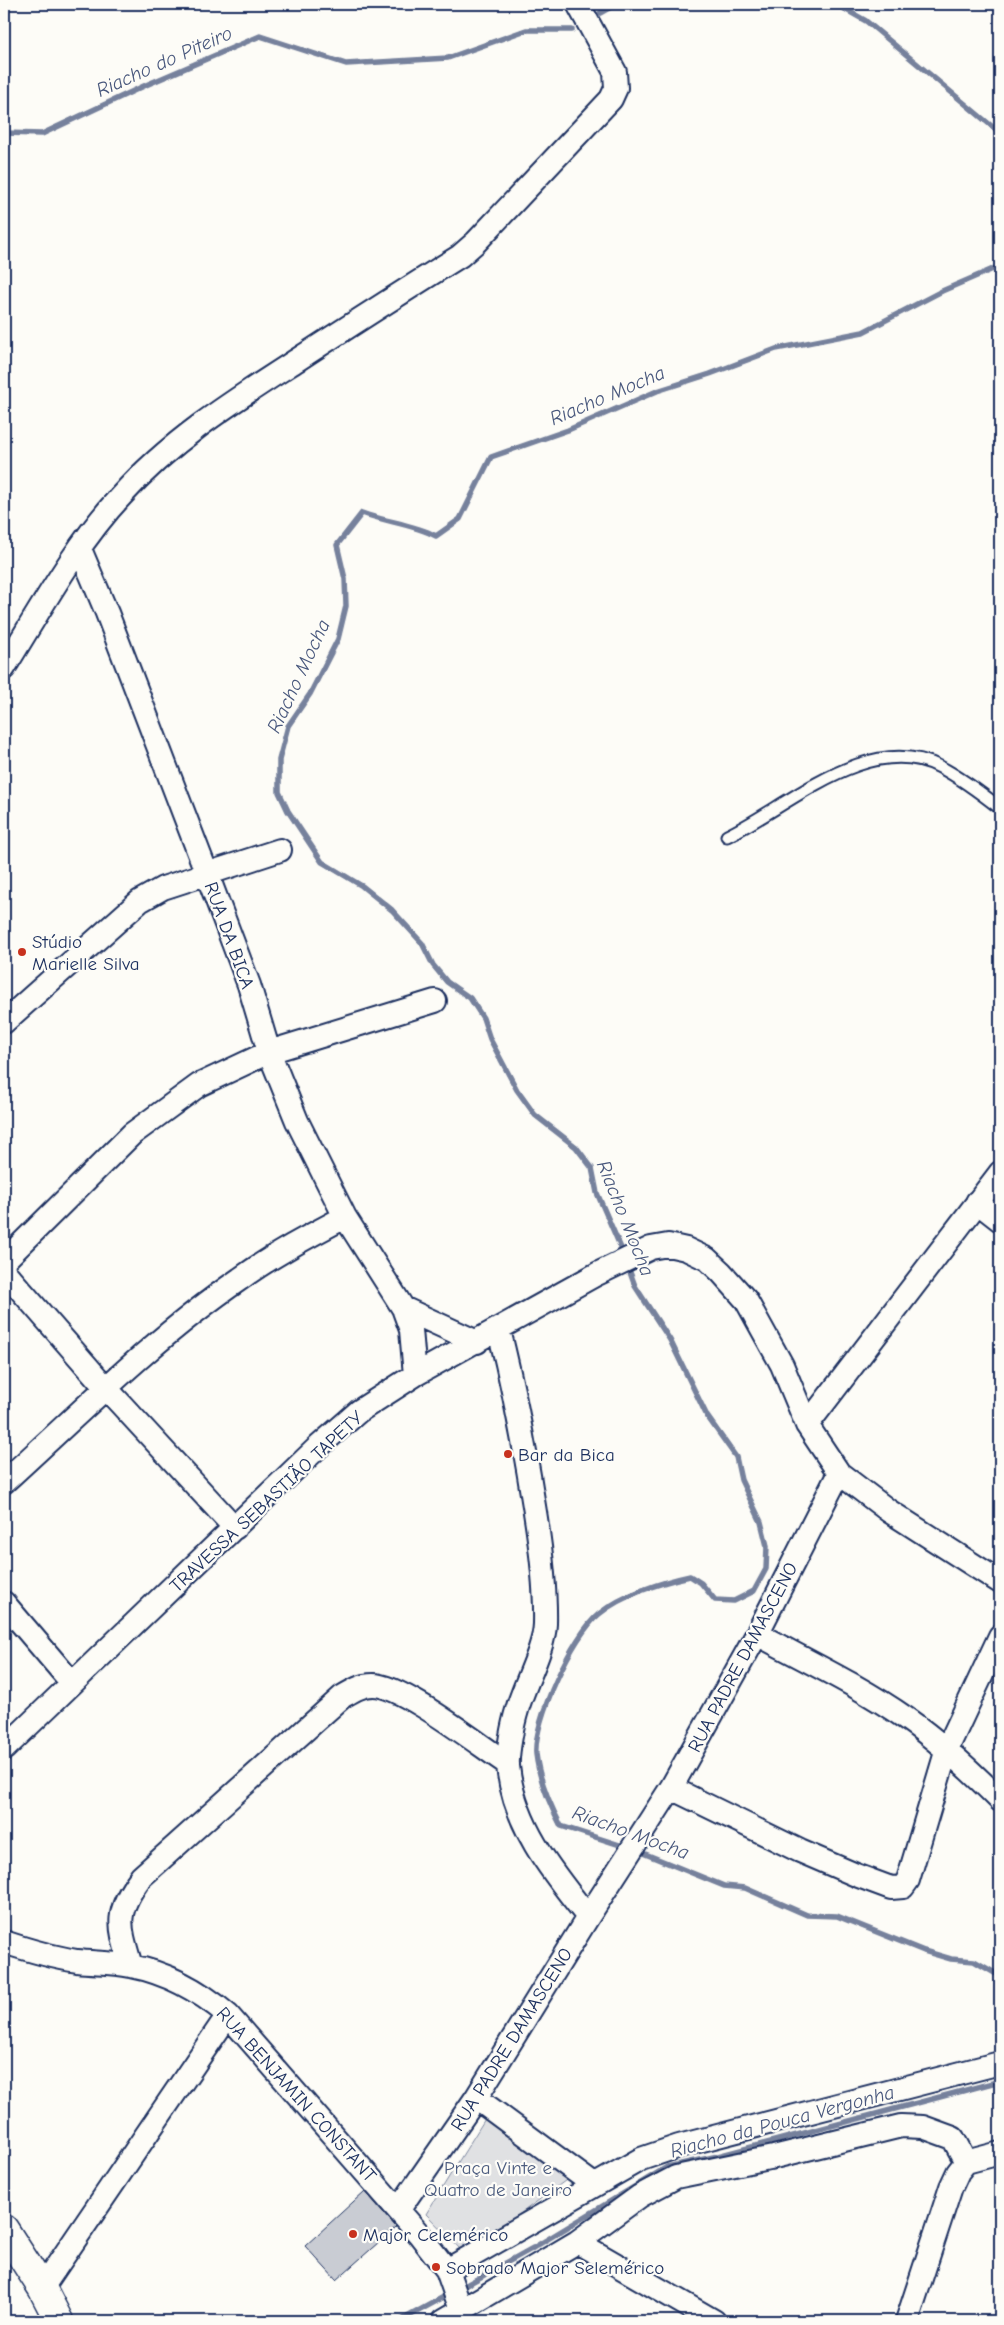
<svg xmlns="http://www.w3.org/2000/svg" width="1004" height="2325" viewBox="0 0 1004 2325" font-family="'Comic Neue',sans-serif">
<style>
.green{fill:#e0e1e3;stroke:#7e88a0}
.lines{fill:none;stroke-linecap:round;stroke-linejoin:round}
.stream{stroke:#76819c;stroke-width:5.5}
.building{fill:#c9ccd3;stroke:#1b2f5e}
.lane-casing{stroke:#1b2f5e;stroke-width:15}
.street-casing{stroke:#1b2f5e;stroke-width:26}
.secondary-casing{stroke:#1b2f5e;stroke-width:31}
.lane{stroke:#fdfcf7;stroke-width:11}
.street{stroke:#fdfcf7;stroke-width:22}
.secondary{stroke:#fdfcf7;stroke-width:28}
.poi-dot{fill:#c8321e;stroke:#fdfcf7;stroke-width:2}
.labels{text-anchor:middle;stroke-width:4.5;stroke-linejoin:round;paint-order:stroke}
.street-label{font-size:19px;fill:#1b2f5e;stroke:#fdfcf7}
.poi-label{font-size:19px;fill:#1b2f5e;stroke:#fdfcf7;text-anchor:start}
.park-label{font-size:19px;fill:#4c5c7f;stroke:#fdfcf7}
.water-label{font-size:20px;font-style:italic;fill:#49587d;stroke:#fdfcf7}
</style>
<rect width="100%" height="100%" fill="#fdfcf7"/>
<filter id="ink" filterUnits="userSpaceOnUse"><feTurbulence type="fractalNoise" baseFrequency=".02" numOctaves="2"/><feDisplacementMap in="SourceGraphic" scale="10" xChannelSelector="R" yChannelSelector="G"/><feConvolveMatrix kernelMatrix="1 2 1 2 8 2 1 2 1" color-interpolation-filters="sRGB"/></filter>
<g filter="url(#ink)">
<path class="green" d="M488 2114 569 2178 465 2254 426 2214Z"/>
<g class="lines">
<path class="stream" d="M836 4 866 21 1000 133
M600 13 616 4
M4 133 42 134 146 85 260 36 346 64 448 58 526 30H572
M624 1255 597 1193 592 1168 576 1147 535 1115 517 1090 490 1039 483 1018 470 998 447 982 433 965 422 943 392 910 362 886 322 862 288 811 279 792V760L288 726 310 694 338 639 346 606 345 579 337 545 362 513C386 522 413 524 436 536L460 519 491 457 568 430 657 391 710 374 776 349 863 332 942 291 1000 266
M626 1847 561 1826C549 1803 539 1780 536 1754 533 1721 573 1635 599 1614 622 1595 662 1582 690 1576L701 1583 715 1600 734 1601 754 1591 766 1569 767 1546 761 1522 741 1480 736 1457 707 1416 670 1340 635 1286 627 1264
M638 1851 724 1886 745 1888 807 1915 837 1916 924 1951 951 1959 974 1961 1000 1976
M459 2289 533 2248 667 2167 718 2156 1000 2081
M400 2321 451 2293"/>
</g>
<path class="building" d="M365 2191 396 2227 336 2280 305 2246Z"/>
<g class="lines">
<g class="lane-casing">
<path id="lane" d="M727 836C788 807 869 730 940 767 961 778 981 793 1000 808"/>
</g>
<g class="street-casing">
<path id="street" d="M80 549 107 613 207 874 249 985 269 1052 297 1121 345 1217 403 1308 411 1330 415 1375
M4 668C39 612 76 544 121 496 171 440 235 400 297 360 351 325 405 290 460 256L476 242 611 99 616 88 615 72 578 4
M4 1022 140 901 163 888 280 850
M977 1202 1000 1220
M4 1261 132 1134 199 1085 269 1052 435 1001
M4 1271 106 1388 235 1528
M403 1308 477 1342
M499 1330C513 1386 524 1443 533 1500 540 1541 546 1583 545 1624 544 1650 524 1684 517 1710 513 1723 507 1753 508 1766 514 1826 552 1872 588 1917
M807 1425 1000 1173
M4 1482C80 1413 154 1338 240 1279 273 1255 309 1236 345 1217
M4 1603 72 1683
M757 1634C807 1661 860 1686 907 1719 941 1743 971 1771 1000 1800
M4 1749 318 1447 359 1411 415 1375 597 1274 651 1248 668 1245 686 1249 707 1259 721 1272 746 1300 782 1365 807 1425 839 1473 889 1511 1000 1582
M671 1788 800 1851 856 1875 891 1888 903 1887 908 1880 947 1749 1000 1636
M4 1942C28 1950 52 1957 77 1961 95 1963 113 1962 131 1966 167 1973 200 1991 228 2015L419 2234 447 2270 460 2307 463 2321
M131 1966C119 1925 114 1913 141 1877L342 1697C352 1691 361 1685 373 1685 403 1685 480 1746 508 1764
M476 2098 594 2185
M966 2162 1000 2153
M399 2209 476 2098 588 1917 671 1788 757 1634 839 1473
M577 2242 714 2321
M447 2270 641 2159 679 2146 1000 2063
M42 2288 228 2015
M443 2321 577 2242 640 2196 676 2177 774 2157 901 2126 923 2127 953 2138 966 2162
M907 2321 951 2187 958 2172 966 2162"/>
</g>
<g class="secondary-casing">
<path id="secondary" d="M4 2229 42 2288 59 2321"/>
</g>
<use href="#lane" class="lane"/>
<use href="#street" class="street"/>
<use href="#secondary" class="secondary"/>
</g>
</g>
<g class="poi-dot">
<circle cx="22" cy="952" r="5"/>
<circle cx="508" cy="1454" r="5"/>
<circle cx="353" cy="2234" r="5"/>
<circle cx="436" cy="2267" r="5"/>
</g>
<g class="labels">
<g class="street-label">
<text transform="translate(230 935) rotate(70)" y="7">RUA DA BICA</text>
<text transform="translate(266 1501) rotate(-43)" y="7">TRAVESSA SEBASTIÃO TAPETY</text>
<text transform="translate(742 1657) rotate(-62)" y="7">RUA PADRE DAMASCENO</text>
<text transform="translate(511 2039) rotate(-58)" y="7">RUA PADRE DAMASCENO</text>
<text transform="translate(297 2094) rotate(48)" y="7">RUA BENJAMIN CONSTANT</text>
</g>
<g class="poi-label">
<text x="32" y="948">Stúdio<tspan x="32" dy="22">Marielle Silva</tspan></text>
<text x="518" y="1461">Bar da Bica</text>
<text x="363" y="2241">Major Celemérico</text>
<text x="446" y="2274">Sobrado Major Selemérico</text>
</g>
<g class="park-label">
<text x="498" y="2174">Praça Vinte e<tspan x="498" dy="22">Quatro de Janeiro</tspan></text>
</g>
<g class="water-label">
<text transform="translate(164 61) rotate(-24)" y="7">Riacho do Piteiro</text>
<text transform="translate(607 395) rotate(-23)" y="7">Riacho Mocha</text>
<text transform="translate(298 676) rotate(-65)" y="7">Riacho Mocha</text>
<text transform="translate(626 1218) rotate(68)" y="7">Riacho Mocha</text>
<text transform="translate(631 1832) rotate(20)" y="7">Riacho Mocha</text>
<text transform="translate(782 2121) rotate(-15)" y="7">Riacho da Pouca Vergonha</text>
</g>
</g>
<rect width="1004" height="2325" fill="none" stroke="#fdfcf7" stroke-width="20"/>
<rect x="10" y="10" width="984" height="2305" fill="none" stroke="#1b2f5e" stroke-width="2" filter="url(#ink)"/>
</svg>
